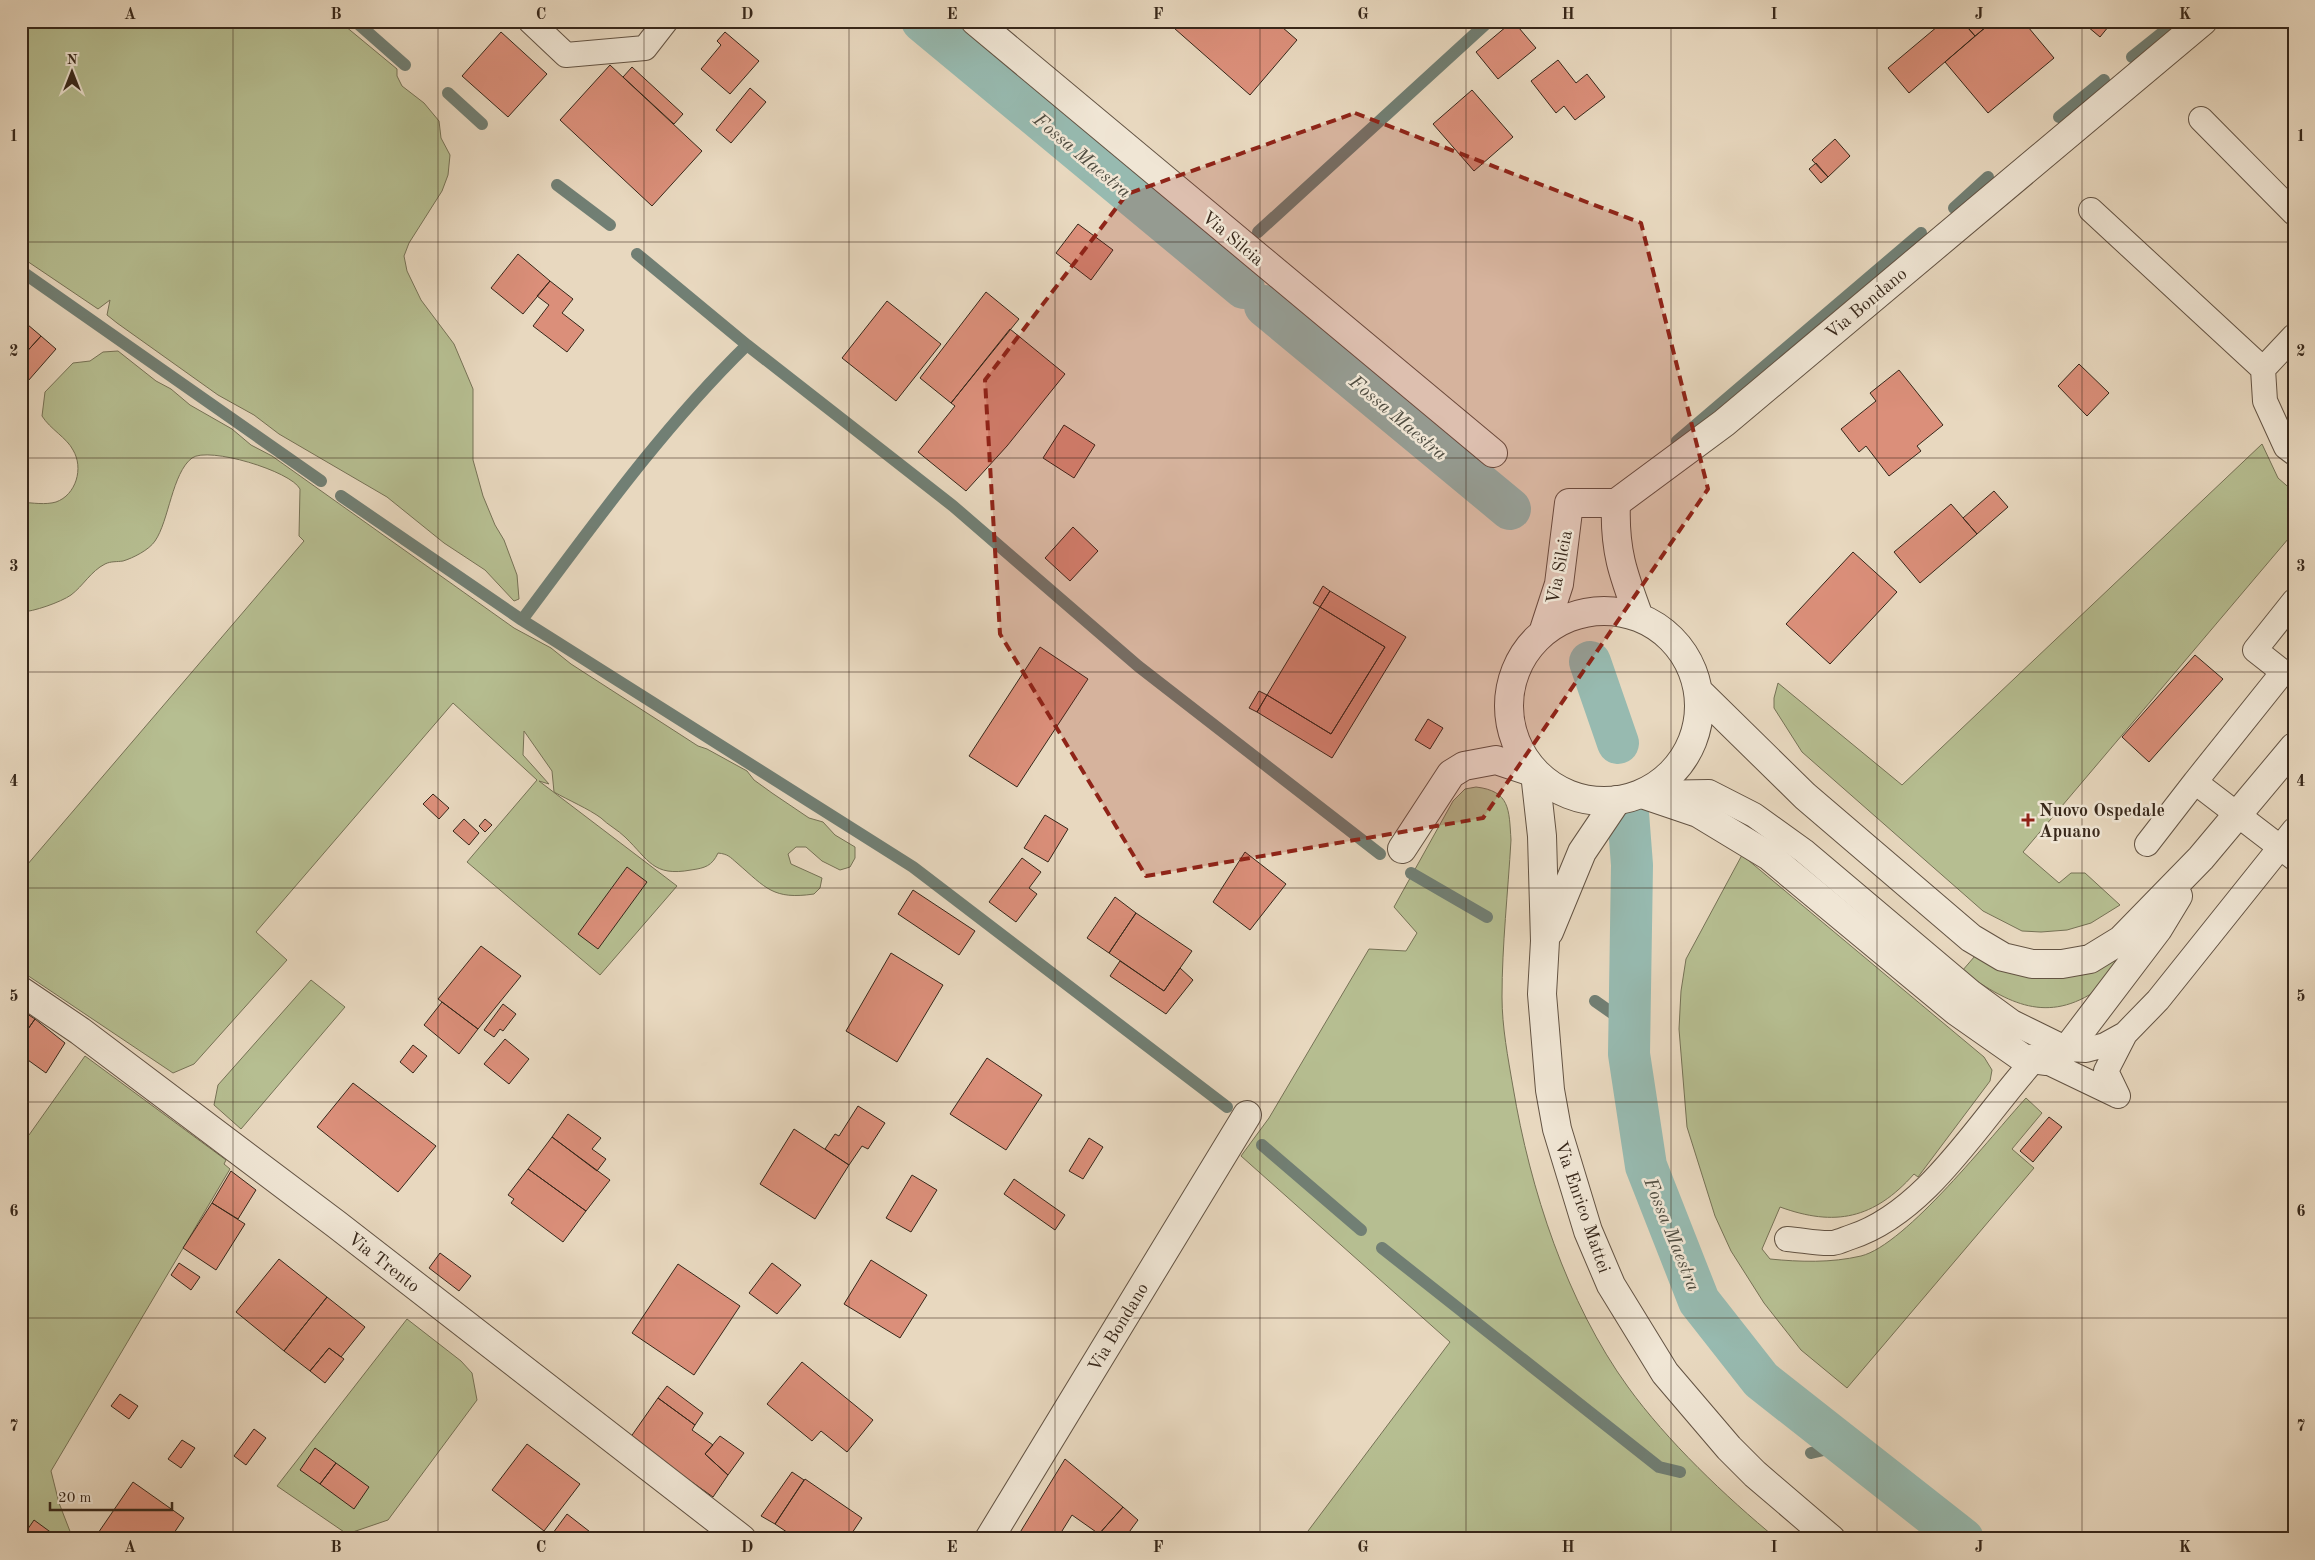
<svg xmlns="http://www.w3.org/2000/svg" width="2315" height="1560" viewBox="0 0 2315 1560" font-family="'Old Standard TT',serif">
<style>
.green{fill:#b6be91;stroke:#767256}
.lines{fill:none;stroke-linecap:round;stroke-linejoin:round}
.stream{stroke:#717f74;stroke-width:12}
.canal{stroke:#97bab0;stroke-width:42}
.building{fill:#db8f7a;stroke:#37271a}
.service-casing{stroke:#635343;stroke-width:26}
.minor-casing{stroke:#635343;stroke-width:30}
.tertiary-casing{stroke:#635343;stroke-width:30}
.service{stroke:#f0e6d5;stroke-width:24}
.minor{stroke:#f0e6d5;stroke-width:28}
.tertiary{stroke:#f0e6d5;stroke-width:28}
.marked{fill:#8f2418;fill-opacity:0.2;stroke:#8f2418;stroke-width:4;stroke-dasharray:10 6;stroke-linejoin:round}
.grid{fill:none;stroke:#37271a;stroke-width:1;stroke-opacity:0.55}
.poi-dot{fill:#8f2418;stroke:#f0e6d5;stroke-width:2}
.labels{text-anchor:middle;stroke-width:5;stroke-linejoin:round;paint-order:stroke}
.street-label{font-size:18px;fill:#37271a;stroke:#f0e6d5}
.poi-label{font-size:18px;font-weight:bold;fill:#37271a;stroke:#f0e6d5;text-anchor:start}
.water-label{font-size:19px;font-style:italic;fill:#4f4c40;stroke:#f0e6d5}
.neatline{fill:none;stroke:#37271a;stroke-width:2}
.grid-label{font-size:16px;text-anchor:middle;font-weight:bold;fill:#37271a}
</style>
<rect width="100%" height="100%" fill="#e8d8bf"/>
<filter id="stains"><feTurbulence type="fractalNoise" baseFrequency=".004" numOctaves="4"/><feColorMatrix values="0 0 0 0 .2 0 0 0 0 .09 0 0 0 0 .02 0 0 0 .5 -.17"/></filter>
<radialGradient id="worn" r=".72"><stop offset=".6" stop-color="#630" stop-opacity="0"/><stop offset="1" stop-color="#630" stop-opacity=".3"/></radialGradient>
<path class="green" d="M21 21H339L397 69V76L402 86 424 103 439 121 441 138 450 155 448 175 442 191 409 243 404 256 407 271 421 300 454 344 473 389V460L483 496 495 525 504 540 517 575 519 599 514 601 485 570 444 543 387 497 279 434 254 415 218 395 117 323 107 315 110 300 98 309 21 257Z
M118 351 156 381 171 389 190 405 232 429 251 445 272 456 514 628 551 648 571 664 698 746 707 749 747 771 754 780 772 793 809 818 823 822 835 835 855 847V858L850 867 840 870 822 861 806 847H796L788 854 791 864 822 878 820 888 814 894C773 900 766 888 737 863 730 857 728 854 718 853 712 866 705 868 691 870 653 877 649 860 625 837 618 830 608 825 601 818 589 809 568 800 554 792L552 771 524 731 523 755 549 784 539 781 677 886 600 975 467 862 537 780 453 703 256 932 287 960 194 1064 173 1073 21 971V872L304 541 299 536 300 489C291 471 208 446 192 458 172 473 169 521 155 541 149 550 133 558 123 561 117 562 111 561 105 564 91 571 83 586 71 595 61 602 33 612 21 612V502C32 503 46 505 56 502 76 495 84 468 73 450 67 438 50 429 42 416L45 392 73 363 90 361 103 352Z
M2262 444 2278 478 2294 492V532L2023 852 2059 883 2071 873H2085L2120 905 2091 923 2067 930 2041 932 2022 931 1983 911 1802 752 1774 708V698L1778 683 1902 785Z
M1476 787C1510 791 1509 809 1511 840 1508 892 1502 945 1502 997 1502 1027 1508 1058 1513 1087 1530 1189 1567 1303 1628 1387 1667 1441 1726 1497 1777 1539H1302L1450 1342 1241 1156 1269 1118 1369 949 1406 951 1417 933 1394 907 1453 801 1465 789Z
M1742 855 1984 1057 1992 1070 1990 1081 1918 1177 1914 1174C1874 1219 1835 1227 1780 1207L1762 1249 1770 1259C1800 1262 1831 1263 1861 1256 1906 1245 1992 1135 2026 1098L2042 1113 2012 1149 2034 1168 1847 1388 1801 1350 1764 1303 1731 1251 1715 1216 1687 1127 1679 1029 1681 991 1686 959Z
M1975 956 2003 969 2098 968 2118 958 2120 964C2112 972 2104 985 2094 992 2043 1025 2004 1000 1962 971Z
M311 980 345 1007 241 1129 214 1105 218 1085Z
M85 1056 226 1160 224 1164 230 1169 51 1471 59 1503 73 1539H21V1137L29 1135Z
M407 1319 461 1361 472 1373 477 1400 388 1520 347 1534 277 1486Z"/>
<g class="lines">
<path class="stream" d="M355 21 405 65
M2132 57 2177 21
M448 93 482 124
M2059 117 2104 80
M557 185 610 225
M1954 208 1988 177
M1258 232 1489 21
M637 254 747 345 953 506 1138 666 1380 854
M21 271 321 481
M1677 441 1921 233
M341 496 522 620 913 867 1227 1107
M522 620C593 525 662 428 747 345
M1411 873 1487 917
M1595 1001 1629 1025
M1262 1145 1361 1230
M1382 1248 1659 1467 1680 1472
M1811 1453 1845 1445"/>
<path class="canal" d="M922 21 1244 288
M1265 306 1510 509
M1590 662 1618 743
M1628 813 1632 865 1629 1054 1646 1166 1699 1301 1761 1380 1963 1539"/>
</g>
<path class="building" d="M1166 21H1275L1297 40 1250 95Z
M1513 21 1536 48 1498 79 1476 52Z
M1944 21H1962L1975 36 1909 93 1888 68Z
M1962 21H1993L1975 36Z
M1993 21H2023L2054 58 1988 113 1945 62Z
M2081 21H2113L2100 37Z
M501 32 547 74 508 117 462 76Z
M725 32 759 61 730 94 701 69 721 45 717 41Z
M1558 60 1576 83 1587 74 1605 97 1575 120 1564 106 1556 113 1531 81Z
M610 65 702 151 652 206 560 120Z
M632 67 683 114 674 124 623 77Z
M750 88 766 102 731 143 716 130Z
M1472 90 1513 137 1474 171 1433 124Z
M1835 139 1850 156 1828 177 1812 160Z
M1816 163 1828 177 1821 183 1809 169Z
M1078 224 1113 250 1091 280 1056 253Z
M518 254 550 281 523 314 491 288Z
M550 281 573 299 562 313 584 330 567 352 533 326 549 305 537 296Z
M986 292 1019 319 951 403 920 378Z
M887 301 941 344 896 401 842 358Z
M21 319 41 336 21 358Z
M1010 329 1065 374 1007 446 966 491 918 452 955 406 951 403Z
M41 336 56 349 21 389V358Z
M2079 364 2109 393 2087 416 2058 386Z
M1899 370 1943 425 1917 446 1921 451 1889 476 1866 446 1859 452 1841 429 1876 401 1870 393Z
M1064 425 1095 445 1074 478 1043 458Z
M1994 491 2008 507 1977 534 1963 518Z
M1951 504 1977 534 1920 583 1894 552Z
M1073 527 1098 551 1070 581 1045 558Z
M1853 552 1897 592 1830 664 1786 624Z
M1323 586 1330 591 1320 607 1313 603Z
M1330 591 1406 637 1332 758 1257 712 1267 695 1331 734 1385 647 1320 607Z
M1320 607 1385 647 1331 734 1267 695Z
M1040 647 1088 679 1017 787 969 756Z
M2195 655 2223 679 2149 762 2122 737Z
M1259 691 1267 695 1257 712 1249 708Z
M1428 719 1443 728 1430 749 1415 740Z
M433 794 449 808 439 819 423 804Z
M1045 815 1068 829 1048 862 1024 848Z
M464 819 479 833 469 845 453 831Z
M485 819 492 825 485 832 479 826Z
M1245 852 1286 884 1250 930 1213 902Z
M1022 858 1041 872 1029 888 1037 894 1016 922 989 902Z
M627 867 647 882 598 949 578 934Z
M913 890 975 931 959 955 898 914Z
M1115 897 1136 913 1109 953 1087 938Z
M1136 913 1192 951 1164 991 1109 953Z
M481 946 521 976 478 1029 438 999Z
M891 953 943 985 897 1062 846 1031Z
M1120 961 1164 991 1180 968 1193 980 1166 1014 1110 976Z
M442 1002 478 1029 459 1054 424 1025Z
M503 1004 516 1014 503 1031 500 1029 494 1037 484 1030Z
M21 1010 35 1019 21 1039Z
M35 1019 65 1043 46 1073 21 1055V1039Z
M505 1039 529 1059 509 1084 484 1064Z
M413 1045 427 1056 413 1073 400 1062Z
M987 1058 1042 1095 1006 1150 950 1114Z
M353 1083 436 1146 398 1192 317 1127Z
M858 1106 885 1123 868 1149 862 1146 849 1165 825 1149 835 1134 839 1136Z
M568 1114 601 1138 592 1149 606 1159 597 1171 552 1137Z
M2049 1117 2062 1127 2033 1162 2020 1151Z
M794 1129 849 1165 815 1219 760 1184Z
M552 1137 610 1180 586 1211 528 1169Z
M1089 1138 1103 1147 1083 1179 1069 1171Z
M528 1169 586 1211 563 1242 511 1203 514 1199 508 1195Z
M231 1171 256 1190 238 1219 212 1203Z
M912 1175 937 1190 911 1232 886 1218Z
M1014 1179 1065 1215 1055 1230 1004 1194Z
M212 1203 245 1224 216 1270 183 1248Z
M440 1253 471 1276 459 1291 429 1268Z
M279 1259 327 1297 284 1351 236 1312Z
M871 1260 927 1295 900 1338 844 1304Z
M179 1263 200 1277 191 1290 171 1275Z
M772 1263 801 1285 777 1314 749 1293Z
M678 1264 740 1306 694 1375 632 1333Z
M327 1297 365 1327 341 1357 329 1348 310 1371 284 1351Z
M329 1348 344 1359 325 1383 310 1371Z
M802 1362 873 1420 847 1452 821 1431 812 1441 767 1404Z
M667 1386 703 1413 695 1425 658 1398Z
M120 1394 138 1406 129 1419 111 1406Z
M658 1398 695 1425 692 1430 713 1445 705 1454 728 1475 713 1497 630 1438Z
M254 1429 266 1438 246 1465 234 1456Z
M720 1436 744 1453 728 1475 705 1454Z
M182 1440 195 1448 181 1468 168 1459Z
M527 1444 580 1484 544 1531 492 1490Z
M315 1448 336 1463 320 1484 300 1470Z
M1065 1459 1123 1507 1099 1534 1072 1515 1057 1539H1016Z
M336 1463 369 1487 354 1509 320 1484Z
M792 1472 804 1480 775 1524 761 1516Z
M805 1479 862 1518 848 1539H797L775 1524Z
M133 1482 184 1518 170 1539H94Z
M1123 1507 1138 1520 1124 1539H1106L1099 1534Z
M567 1514 594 1535 591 1539H560L553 1533Z
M34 1520 60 1539H21Z"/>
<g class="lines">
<g class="service-casing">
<path id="service" d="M530 21 566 55 645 48 666 21
M2201 119 2294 213
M2091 210 2263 369
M2294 336 2263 369 2265 401 2286 447 2294 453
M2195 782 2283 672 2255 650 2294 601
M1649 793 1709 792 1754 815 1804 851 1971 992 2012 1022 2067 1049 2086 1050 2105 1045 2125 1034 2158 1000 2294 830
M2147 844 2195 782 2294 858
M2045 1061 2118 1096
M2118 1096 2106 1071 2125 1034
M1787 1239C1802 1240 1818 1244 1833 1243 1839 1242 1845 1239 1851 1237 1928 1212 1981 1118 2034 1060"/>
</g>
<g class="minor-casing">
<path id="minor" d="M975 21 1493 453
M1616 503 1724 423 2203 21
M1616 503C1614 550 1623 574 1639 617
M1509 706a95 95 0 1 1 190 0a95 95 0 1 1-190 0Z
M1544 630 1559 584 1569 503H1616
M1699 692 1805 796 1971 938 2003 957 2032 964H2062L2090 959 2121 940 2201 858 2294 747
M1642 794 1698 813 1769 856 1956 1011 2023 1058 2045 1061 2067 1049 2158 929 2178 896
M1402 849 1451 774 1464 766 1496 760 1535 773
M21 991 80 1031 336 1224 742 1539
M989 1539 1247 1115"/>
</g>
<g class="tertiary-casing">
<path id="tertiary" d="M1535 773 1542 836 1545 941 1542 994 1550 1090 1557 1129 1588 1231 1611 1285 1665 1373 1729 1448 1755 1474 1831 1539
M1549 932 1582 852 1617 800"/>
</g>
<use href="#service" class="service"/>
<use href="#minor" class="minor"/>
<use href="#tertiary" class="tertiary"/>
</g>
<path class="marked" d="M1355 113 1641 223 1708 489 1483 818 1146 876 1000 634 985 380 1127 194Z"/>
<path class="grid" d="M233 21V1539M438 21V1539M644 21V1539M849 21V1539M1055 21V1539M1260 21V1539M1466 21V1539M1671 21V1539M1877 21V1539M2082 21V1539M21 242H2294M21 458H2294M21 672H2294M21 888H2294M21 1102H2294M21 1318H2294"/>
<path class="poi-dot" d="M2025.5 812.5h5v5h5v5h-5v5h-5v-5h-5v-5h5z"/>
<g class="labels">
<g class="street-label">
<text transform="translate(1233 238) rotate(40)" y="6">Via Silcia</text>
<text transform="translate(1866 303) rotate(-40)" y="6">Via Bondano</text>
<text transform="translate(1559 567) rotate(-79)" y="6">Via Silcia</text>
<text transform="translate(1583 1207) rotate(71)" y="6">Via Enrico Mattei</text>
<text transform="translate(384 1262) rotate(38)" y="6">Via Trento</text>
<text transform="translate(1118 1327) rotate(-59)" y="6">Via Bondano</text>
</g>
<g class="poi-label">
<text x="2039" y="816">Nuovo Ospedale<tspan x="2039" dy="21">Apuano</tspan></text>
</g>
<g class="water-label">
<text transform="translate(1083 155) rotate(40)" y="7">Fossa Maestra</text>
<text transform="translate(1399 417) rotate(40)" y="7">Fossa Maestra</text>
<text transform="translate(1673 1234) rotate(68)" y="7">Fossa Maestra</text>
</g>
</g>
<rect width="2315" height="1560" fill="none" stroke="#e8d8bf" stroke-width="55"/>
<g transform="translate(72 72)" stroke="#f0e6d5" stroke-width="4" paint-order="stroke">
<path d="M0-4L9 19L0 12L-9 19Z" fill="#37271a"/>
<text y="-8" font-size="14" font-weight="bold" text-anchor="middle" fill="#37271a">N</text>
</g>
<path d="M50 1502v8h122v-8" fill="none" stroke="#37271a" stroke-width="2.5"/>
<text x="58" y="1502" font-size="15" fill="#37271a" stroke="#f0e6d5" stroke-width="4" paint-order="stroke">20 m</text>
<rect x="28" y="28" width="2260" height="1504" class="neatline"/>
<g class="grid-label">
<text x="130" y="19">A</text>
<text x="336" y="19">B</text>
<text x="541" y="19">C</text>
<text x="747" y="19">D</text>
<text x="952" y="19">E</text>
<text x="1158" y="19">F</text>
<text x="1363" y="19">G</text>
<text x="1568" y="19">H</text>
<text x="1774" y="19">I</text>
<text x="1979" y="19">J</text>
<text x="2185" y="19">K</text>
<text x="14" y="141">1</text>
<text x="2301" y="141">1</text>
<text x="14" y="356">2</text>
<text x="2301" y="356">2</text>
<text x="14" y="571">3</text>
<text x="2301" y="571">3</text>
<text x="14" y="786">4</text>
<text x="2301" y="786">4</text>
<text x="14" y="1001">5</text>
<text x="2301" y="1001">5</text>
<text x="14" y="1216">6</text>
<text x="2301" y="1216">6</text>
<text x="14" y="1431">7</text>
<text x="2301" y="1431">7</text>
<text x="130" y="1552">A</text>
<text x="336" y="1552">B</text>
<text x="541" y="1552">C</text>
<text x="747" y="1552">D</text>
<text x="952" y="1552">E</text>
<text x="1158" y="1552">F</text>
<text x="1363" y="1552">G</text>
<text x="1568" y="1552">H</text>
<text x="1774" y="1552">I</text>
<text x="1979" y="1552">J</text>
<text x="2185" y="1552">K</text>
</g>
<rect width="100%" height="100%" filter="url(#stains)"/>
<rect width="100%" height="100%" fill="url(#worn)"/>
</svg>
